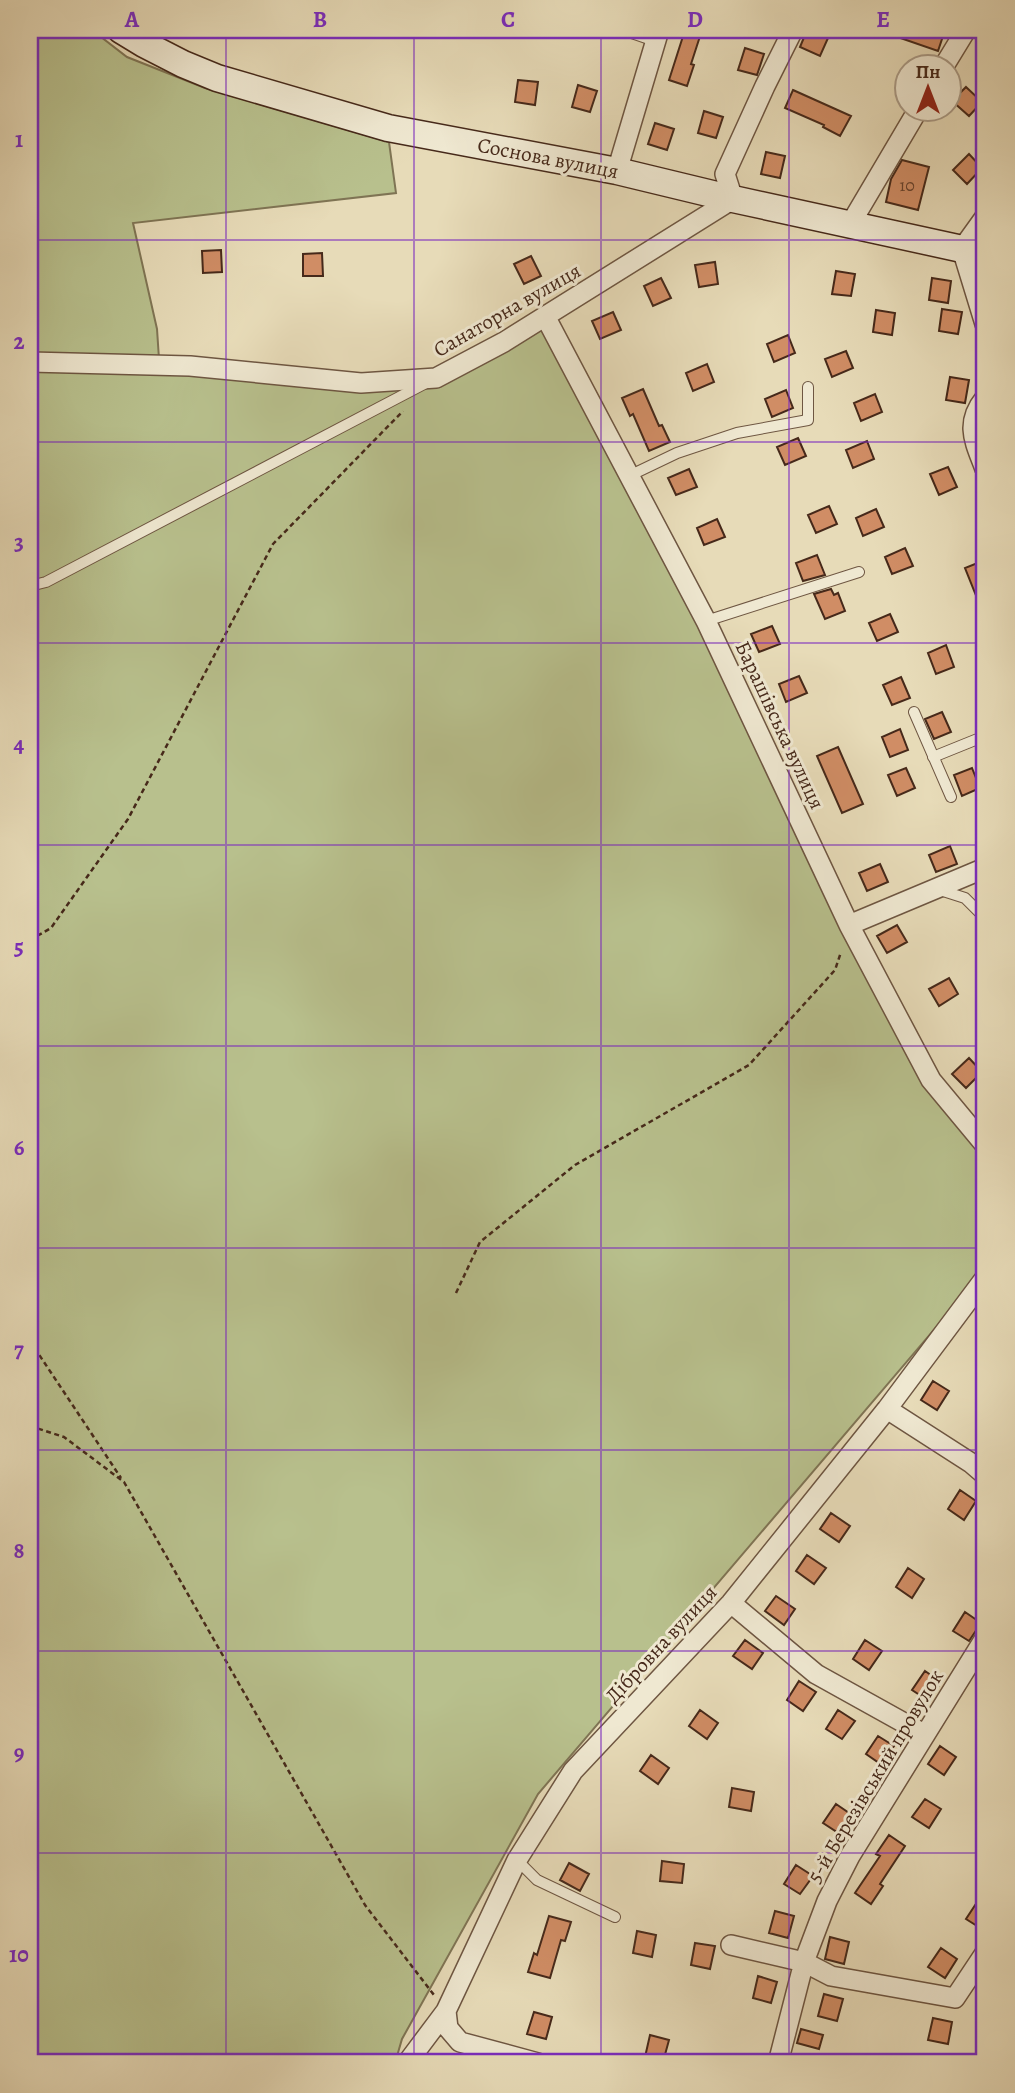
<svg xmlns="http://www.w3.org/2000/svg" width="1015" height="2093" viewBox="0 0 1015 2093" font-family="Alegreya,serif">
<style>
.green{fill:#b8c08d;stroke:#7f7454;stroke-width:2}
.building{fill:#d08d65;stroke:#46291a;stroke-width:2}
.lines{fill:none;stroke-linecap:round;stroke-linejoin:round}
.lane-casing{stroke:#6e5642;stroke-width:12}
.street-casing{stroke:#6e5642;stroke-width:22}
.secondary-casing{stroke:#46291a;stroke-width:29}
.path{stroke:#46291a;stroke-width:2.5;stroke-dasharray:5 3.5;stroke-linecap:butt}
.lane{stroke:#efe8d1;stroke-width:10}
.street{stroke:#efe8d1;stroke-width:19}
.secondary{stroke:#efe8d1;stroke-width:26}
.grid{fill:none;stroke:#7b2cbf;stroke-width:2;stroke-opacity:0.55}
.labels{text-anchor:middle;stroke-width:6;stroke-linejoin:round;paint-order:stroke}
.number-label{font-size:18px;fill:#68422d}
.street-label{font-size:21px;fill:#46291a;stroke:#efe8d1}
.neatline{fill:none;stroke:#7b2cbf;stroke-width:2.5}
.grid-label{font-size:23px;text-anchor:middle;font-weight:bold;fill:#7b2cbf}
</style>
<rect width="100%" height="100%" fill="#e7dbb8"/>
<filter id="stains"><feTurbulence type="fractalNoise" baseFrequency=".00286" numOctaves="4"/><feColorMatrix values="0 0 0 0 .2 0 0 0 0 .09 0 0 0 0 .02 0 0 0 .5 -.17"/></filter>
<radialGradient id="worn" r=".72"><stop offset=".6" stop-color="#630" stop-opacity="0"/><stop offset="1" stop-color="#630" stop-opacity=".3"/></radialGradient>
<path class="green" d="M30 30H92L127 57 205 88 389 142 396 193 133 223 157 329 159 359H30Z
M545 316 931 1080 985 1145V1270L538 1794 402 2039 395 2063H30V367L436 378Z"/>
<path class="building" d="M685 30H702L691 64 694 65 687 86 669 80Z
M807 30 828 38 820 56 800 47Z
M883 30H945L938 51 883 32Z
M745 48 764 54 757 75 738 70Z
M518 80 538 82 535 105 515 102Z
M578 85 597 91 590 112 572 107Z
M966 87 982 102 969 116 952 101Z
M793 90 851 116 840 136 823 127 824 125 785 108Z
M704 111 723 117 716 138 698 133Z
M655 123 674 129 667 150 648 144Z
M766 152 785 156 780 178 761 174Z
M969 154 982 168 967 184 953 170Z
M902 160 929 167 918 210 886 202 891 179Z
M221 250 222 272 203 273 202 251Z
M322 253 323 276H303V254Z
M531 256 541 276 524 284 514 264Z
M715 262 718 284 699 287 695 265Z
M836 271 855 274 851 296 832 294Z
M661 278 671 298 653 306 644 286Z
M932 278 951 281 948 303 929 300Z
M942 309 962 312 958 334 939 331Z
M876 310 895 313 892 335 873 332Z
M613 312 621 330 600 339 592 321Z
M788 335 795 353 774 362 767 344Z
M846 351 853 368 832 377 825 359Z
M707 364 714 382 693 391 686 373Z
M950 377 969 380 965 403 946 400Z
M643 389 659 426 662 425 670 442 649 451 633 414 630 416 622 398Z
M786 390 793 408 772 417 765 399Z
M875 394 882 412 861 421 854 403Z
M798 438 806 456 785 465 777 447Z
M867 441 874 459 853 468 846 450Z
M948 467 957 487 939 495 930 474Z
M689 469 697 487 676 495 668 478Z
M829 506 837 524 816 533 808 515Z
M876 509 884 527 863 536 856 518Z
M717 519 725 537 704 545 697 528Z
M905 548 913 566 892 574 885 557Z
M817 555 825 575 803 581 796 563Z
M985 560V618L965 568Z
M831 589 834 595 838 593 845 611 825 619 814 594Z
M890 614 898 632 877 641 869 623Z
M772 626 780 644 759 652 751 634Z
M946 645 954 667 936 674 928 653Z
M799 676 807 693 786 702 779 684Z
M901 677 910 698 892 705 883 685Z
M942 712 951 732 934 739 925 719Z
M900 729 908 750 890 757 882 737Z
M838 747 863 804 842 813 817 756Z
M906 768 915 788 897 796 888 775Z
M972 768 980 788 962 796 954 775Z
M950 846 957 864 936 872 929 855Z
M880 864 888 882 867 891 859 873Z
M897 925 907 942 887 953 877 936Z
M949 978 958 994 939 1006 929 989Z
M969 1058 982 1072 966 1088 952 1074Z
M933 1381 949 1391 937 1410 921 1400Z
M960 1490 976 1501 964 1520 948 1509Z
M831 1513 850 1526 839 1542 820 1529Z
M807 1555 826 1568 814 1584 796 1571Z
M908 1568 924 1579 912 1598 896 1587Z
M776 1596 795 1609 784 1625 765 1611Z
M965 1612 981 1623 969 1641 953 1631Z
M745 1640 763 1653 752 1669 733 1656Z
M865 1640 882 1651 869 1670 853 1659Z
M925 1671 941 1682 929 1701 912 1690Z
M799 1681 816 1692 803 1711 787 1700Z
M700 1710 718 1723 707 1739 689 1726Z
M838 1710 855 1721 842 1739 826 1729Z
M878 1736 894 1746 882 1765 866 1754Z
M940 1746 956 1757 944 1775 928 1764Z
M651 1755 669 1768 658 1784 640 1771Z
M732 1788 754 1792 751 1811 729 1807Z
M925 1799 941 1809 929 1828 912 1817Z
M836 1804 852 1815 840 1834 823 1823Z
M889 1835 905 1846 880 1884 883 1886 871 1904 855 1893 880 1856 876 1854Z
M662 1861 684 1864 682 1883 660 1881Z
M569 1863 589 1874 580 1891 560 1880Z
M796 1865 813 1876 800 1894 784 1884Z
M985 1890V1931L966 1919Z
M775 1911 794 1916 788 1938 769 1933Z
M549 1916 571 1922 565 1941 561 1940 550 1978 528 1972 534 1953 537 1955Z
M637 1931 656 1935 652 1957 633 1953Z
M830 1937 849 1942 844 1964 825 1959Z
M695 1943 715 1946 710 1969 691 1965Z
M941 1948 957 1959 945 1978 928 1967Z
M758 1976 777 1982 771 2003 753 1998Z
M824 1994 843 1999 837 2021 818 2016Z
M534 2012 552 2017 546 2039 527 2034Z
M933 2018 952 2022 948 2044 928 2040Z
M801 2029 823 2035 819 2049 797 2043Z
M650 2035 669 2040 663 2062 645 2057Z"/>
<g class="lines">
<g class="lane-casing">
<path id="lane" d="M623 30 655 41
M631 475 677 453 737 433 808 420V387
M30 586 46 582 426 383
M706 621 859 572
M914 712 951 797
M933 757 985 736
M940 890 965 898 985 918
M517 1860 537 1880 615 1917"/>
</g>
<g class="street-casing">
<path id="street" d="M944 66 966 30
M617 171 659 30
M985 217 962 249 985 324
M851 223 919 108
M545 316 706 621 849 925 931 1080 985 1145
M30 362 190 366 361 383 436 378 504 342 733 199 725 174 765 86 793 30
M985 398C964 424 975 442 985 469
M849 925 985 868
M887 1409 971 1463 985 1475
M731 1603 816 1674 924 1734
M731 1945 804 1962 831 1976 955 1998 985 1953
M446 2011 448 2028 460 2042 538 2063
M407 2063 446 2011 517 1860 573 1771 731 1603 887 1409 985 1278
M778 2063 804 1962 827 1901 850 1856 985 1638"/>
</g>
<g class="secondary-casing">
<path id="secondary" d="M121 30 144 44 183 64 217 78 388 128 617 171 733 199 985 254"/>
</g>
<path class="path" d="M30 940 51 928 128 819 273 544 403 411
M456 1293 480 1242 575 1165 749 1065 835 970 841 952
M30 1341 121 1478
M30 1426 64 1437 124 1482 365 1905 434 1995"/>
<use href="#lane" class="lane"/>
<use href="#street" class="street"/>
<use href="#secondary" class="secondary"/>
</g>
<path class="grid" d="M226 30V2063M414 30V2063M601 30V2063M789 30V2063M30 240H985M30 442H985M30 643H985M30 845H985M30 1046H985M30 1248H985M30 1450H985M30 1651H985M30 1853H985"/>
<g class="labels">
<g class="number-label">
<text x="907" y="191">10</text>
</g>
<g class="street-label">
<text transform="translate(548 158) rotate(11)" y="7">Соснова вулиця</text>
<text transform="translate(507 310) rotate(-30)" y="7">Санаторна вулиця</text>
<text transform="translate(780 725) rotate(65)" y="7">Барашівська вулиця</text>
<text transform="translate(661 1644) rotate(-47)" y="7">Дібровна вулиця</text>
<text transform="translate(875 1776) rotate(-59)" y="7">5-й Березівський провулок</text>
</g>
</g>
<rect width="1015" height="2093" fill="none" stroke="#e7dbb8" stroke-width="77"/>
<g transform="translate(928 88)"><circle r="33" fill="#efe8d1" stroke="#ab9c88" stroke-width="2"/>
<path d="M0-5L12 26L0 18L-12 26Z" fill="#8f2418"/>
<text y="-10" font-size="19" font-weight="bold" text-anchor="middle" fill="#46291a">Пн</text>
</g>
<rect x="38" y="38" width="938" height="2016" class="neatline"/>
<g class="grid-label">
<text x="132" y="27">A</text>
<text x="320" y="27">B</text>
<text x="508" y="27">C</text>
<text x="695" y="27">D</text>
<text x="883" y="27">E</text>
<text x="19" y="147">1</text>
<text x="19" y="349">2</text>
<text x="19" y="550">3</text>
<text x="19" y="752">4</text>
<text x="19" y="954">5</text>
<text x="19" y="1155">6</text>
<text x="19" y="1357">7</text>
<text x="19" y="1558">8</text>
<text x="19" y="1760">9</text>
<text x="19" y="1962">10</text>
</g>
<rect width="100%" height="100%" filter="url(#stains)"/>
<rect width="100%" height="100%" fill="url(#worn)"/>
</svg>
